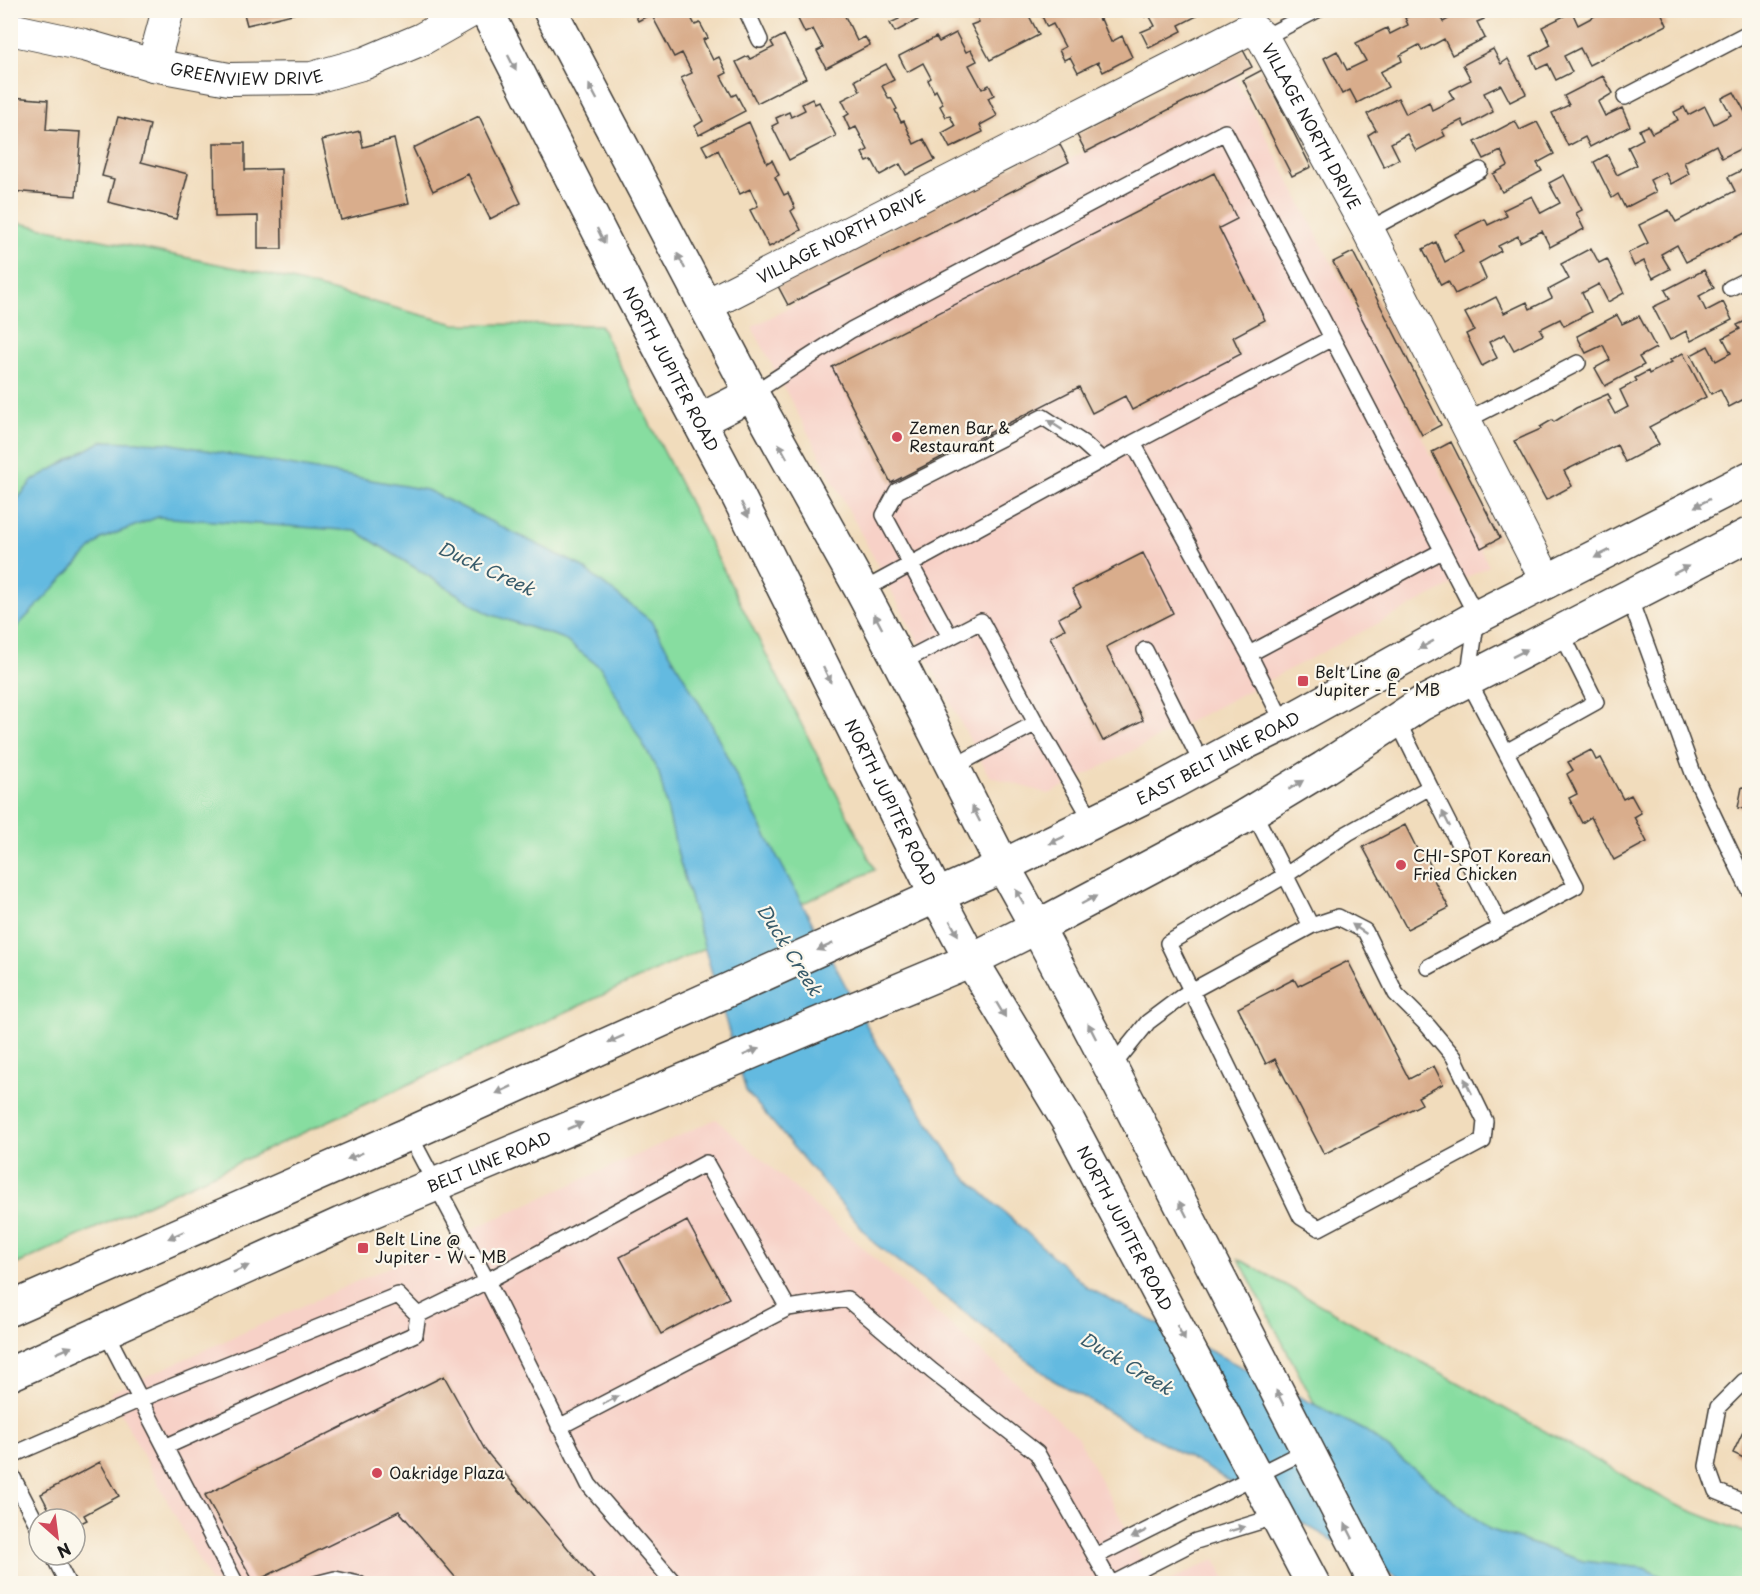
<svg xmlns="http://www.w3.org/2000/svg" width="1760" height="1594" viewBox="0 0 1760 1594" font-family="'Playpen Sans',sans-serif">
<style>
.built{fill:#f7d1c7}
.green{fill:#87dda0;stroke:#527c5e;stroke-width:1.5}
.water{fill:#63bae0;stroke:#406b7e;stroke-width:1.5}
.building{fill:#d9ad8c}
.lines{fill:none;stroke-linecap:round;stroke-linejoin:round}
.lane-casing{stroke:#3c3934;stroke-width:18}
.street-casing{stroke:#3c3934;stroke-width:34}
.primary-casing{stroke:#3c3934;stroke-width:36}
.lane{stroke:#fff;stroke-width:15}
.street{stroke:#fff;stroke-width:32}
.primary{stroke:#fff;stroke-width:33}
.oneway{fill:#999}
.poi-dot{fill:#d1495b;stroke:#fbf7ec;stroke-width:2}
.labels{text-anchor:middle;stroke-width:4.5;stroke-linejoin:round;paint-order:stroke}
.street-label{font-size:16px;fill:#1c1c1c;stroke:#fbf7ec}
.poi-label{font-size:16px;fill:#1c1c1c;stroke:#fbf7ec;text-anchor:start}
.water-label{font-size:18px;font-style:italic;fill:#385b6a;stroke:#fbf7ec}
</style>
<rect width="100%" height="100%" fill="#fbf7ec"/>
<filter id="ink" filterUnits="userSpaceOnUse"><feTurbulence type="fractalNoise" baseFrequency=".0167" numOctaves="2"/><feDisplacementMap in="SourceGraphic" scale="12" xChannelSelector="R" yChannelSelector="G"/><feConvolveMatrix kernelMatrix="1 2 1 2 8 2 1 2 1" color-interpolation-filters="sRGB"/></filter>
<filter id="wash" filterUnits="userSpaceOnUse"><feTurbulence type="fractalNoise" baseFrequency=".008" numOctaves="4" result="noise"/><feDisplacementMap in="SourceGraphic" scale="24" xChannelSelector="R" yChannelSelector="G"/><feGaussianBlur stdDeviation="1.35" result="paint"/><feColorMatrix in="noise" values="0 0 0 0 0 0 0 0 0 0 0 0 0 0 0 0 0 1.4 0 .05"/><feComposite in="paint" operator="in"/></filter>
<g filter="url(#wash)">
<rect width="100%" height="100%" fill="#f1dcbc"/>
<path class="built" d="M1233 73 1489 566 1049 794 989 776 752 327Z
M716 1119 1077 1436 1155 1583H211L110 1393Z
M1215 1559 1228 1583H1165Z"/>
<path class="green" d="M10 221 280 277 455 324 600 325 875 870 11 1267Z
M1239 1259 1674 1504 1749 1534V1583H1408Z"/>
<path class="water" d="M102 441 167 443 427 490 579 565 651 621 711 723 753 811 875 1041 964 1176 1088 1288 1366 1431 1489 1529 1583 1561 1644 1568 1675 1583H1407L1053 1380 874 1243 746 1091 679 859 659 773 601 668 562 638 489 614 356 531 158 517 101 539 11 633V507L33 480Z"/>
<g id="blocks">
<path class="building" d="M243 10H305V11L247 25Z
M633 10H687L695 25 700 23 708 38 703 40 713 60 719 57 727 73 721 76 732 96 736 94 745 111 699 135 695 126 703 121 681 78 692 73 682 53 674 57 651 14 638 21Z
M803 10H842L857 41 865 37 870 45 826 68 817 51 823 48 813 29 805 33 798 19 806 15Z
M894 10H936L895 32 890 23 899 19Z
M987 10 989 14 996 10H1026L1039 35 990 60 971 25 979 22 977 16Z
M1046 10H1094L1099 20 1101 19 1111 42 1122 36 1132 57 1103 72 1098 62 1078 72 1070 57 1064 60 1059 50 1065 47 1053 24 1047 27 1041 14Z
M1142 10H1194L1197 16 1179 25 1182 31 1149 48 1141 32 1155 26 1149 15 1145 17Z
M1422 10H1437L1443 22 1461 12V10H1480L1484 19 1477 22 1485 38 1452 55 1444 39 1422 51 1419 45 1400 55 1402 61 1380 72 1388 87 1357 103 1350 90 1342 94 1324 58 1337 51 1347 70 1366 61 1356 43 1387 28 1390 34 1408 25 1405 18Z
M1606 10H1660L1667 25 1589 65 1580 48 1564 56 1572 72 1556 80 1548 64 1537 69 1531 56 1551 45 1542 27 1572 12 1578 25Z
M956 33 966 52 971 50 977 61 969 65 982 89 989 85 994 95 988 98 997 116 980 125 983 132 950 148 942 133 955 126 950 116 946 117 940 106 943 104 936 90 934 92 928 80 931 78 923 63 907 72 899 56 936 37 939 42Z
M784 35 806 78 757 103 736 62 748 56 750 59 774 47 771 42Z
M1493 49 1501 64 1508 59 1526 94 1510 102 1501 85 1484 93 1493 112 1465 127 1462 120 1442 130 1445 136 1416 151 1407 134 1391 143 1399 159 1384 167 1368 135 1376 130 1367 114 1398 98 1406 114 1429 102 1432 110 1454 99 1449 91 1471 80 1463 65Z
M1243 50 1252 67 1086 152 1077 135Z
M886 64 894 80 882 86 889 99 891 98 897 109 895 110 901 122 904 121 914 144 924 139 935 160 906 175 900 164 880 175 872 160 867 162 862 153 868 150 856 127 850 130 844 117 849 114 842 100 860 91 855 80Z
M1262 70 1311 167 1292 176 1243 80Z
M1603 76 1613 93 1598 102 1605 116 1622 108 1630 126 1590 147 1585 137 1568 146 1552 113 1569 105 1564 96Z
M1734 92 1750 121V125L1745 128 1750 136V144L1722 158 1716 145 1684 162 1689 174 1671 184 1665 172 1650 180 1656 192 1625 208 1618 194 1612 198 1594 162 1607 155 1617 175 1637 165 1628 147 1643 139 1639 130 1648 126 1652 133 1678 120 1674 112 1684 107 1688 115 1705 106 1714 124 1731 115 1722 98Z
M11 97 48 100 46 130 81 132 76 196 10 191Z
M812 99 815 104 819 102 836 136 789 160 772 126 778 123 776 118 789 112 791 117 805 110 802 104Z
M479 116 521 203 490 219 468 174 433 191 413 148Z
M118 117 150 125 141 162 188 174 176 219 108 202 114 179 102 176Z
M1515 121 1520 130 1537 122 1554 154 1537 163 1542 171 1502 192 1493 174 1508 166 1501 151 1484 159 1475 142Z
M749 122 767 163 772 160 779 175 775 177 784 195 788 193 795 208 791 211 801 230 769 247 750 210 758 206 750 189 740 194 718 150 708 156 702 145Z
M360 131 363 147 394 139 409 203 341 220 322 140Z
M214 143H245V170L281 169 282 249H258V216L215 217Z
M1059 143 1069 162 788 305 778 286Z
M1750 166V230L1686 262 1677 245 1661 254 1670 269 1653 278 1644 261 1634 266 1628 253 1648 243 1639 225 1669 210 1676 222 1735 191 1728 177Z
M1214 173 1237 219 1219 228 1265 320 1233 337 1241 354 1132 410 1125 396 1092 413 1079 387 891 483 832 367Z
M1564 175 1582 210 1576 213 1584 229 1550 247 1542 231 1520 242 1518 236 1498 246 1501 251 1479 263 1486 279 1455 294 1448 281 1441 285 1423 249 1436 242 1445 262 1463 252 1455 234 1485 219 1488 225 1507 216 1503 210 1532 196 1541 213 1560 203 1549 183Z
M1591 248 1599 263 1607 259 1624 293 1608 302 1599 284 1582 293 1591 312 1564 326 1560 319 1540 329 1543 335 1514 350 1505 334 1489 342 1497 358 1482 366 1466 334 1474 330 1465 313 1496 297 1504 313 1527 302 1530 309 1552 298 1548 290 1569 279 1561 264Z
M1353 252 1441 425 1422 435 1333 262Z
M1704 270 1714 288 1699 296 1706 311 1723 302 1732 320 1691 341 1686 331 1670 340 1653 307 1670 299 1665 290Z
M1617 315 1622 324 1639 316 1656 348 1639 357 1644 365 1605 386 1595 368 1610 360 1603 345 1586 353 1577 336Z
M1750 319V396L1729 407 1720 389 1711 394 1691 355 1708 346 1716 361 1731 353 1723 338 1740 329 1737 325Z
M1683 353 1706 397 1649 427 1659 444 1625 462 1617 445 1564 471 1572 486 1546 500 1514 441 1541 429 1540 427 1552 420 1554 422 1576 408 1608 394 1611 399 1608 401 1615 414 1628 407 1620 390 1637 381 1635 378 1648 371 1649 374 1672 362 1670 360Z
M1451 442 1500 538 1481 548 1432 452Z
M1143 553 1173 613 1106 647 1143 720 1103 741 1050 637 1065 629 1059 618 1081 606 1072 589Z
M1750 625V652H1749L1743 627Z
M1748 739H1750V781L1744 780Z
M1591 750 1596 760 1601 758 1623 799 1631 795 1641 813 1634 817 1647 842 1614 860 1591 817 1582 823 1569 798 1577 794 1567 774 1573 770 1568 762Z
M1742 787 1750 788V820L1747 819 1748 809 1738 808Z
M1405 825 1418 851 1422 849 1437 878 1434 880 1449 908 1407 929 1363 847Z
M1348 961 1409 1079 1434 1066 1443 1084 1418 1097 1422 1104 1324 1154 1275 1059 1266 1064 1238 1008 1294 979 1298 986Z
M687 1221 729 1298 661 1334 620 1257Z
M444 1376 485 1450 598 1584H461L399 1511 254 1582 205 1495Z
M1750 1417V1461L1733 1453Z
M100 1462 119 1496 84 1515 87 1520 75 1526V1519H54L41 1494Z
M10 1567 20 1584H10Z"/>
</g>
</g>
<g filter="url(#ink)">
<use href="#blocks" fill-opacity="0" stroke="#3c3934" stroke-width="1.5"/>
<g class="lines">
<g class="lane-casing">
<path id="lane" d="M746 10 760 40
M1263 38 1317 10
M1625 97 1750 32
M1368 230 1480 170
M1730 288 1750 278
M752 394 851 330 1225 132 1477 617 1468 680 1576 886 1428 967
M1465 421 1578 363
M1133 443 1332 338
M862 591 1133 443 1249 654 1284 724
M1629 597 1693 773 1750 892
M950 637 884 515 897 491 1043 417 1083 443 1102 460
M1145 650 1203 766
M1249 654 1442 551
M900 663 981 621 1036 723
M1397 720 1430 787
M1506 752 1596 702 1561 632
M953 767 1036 723 1093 822
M1311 926 1338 917 1365 931 1396 994 1428 1026 1454 1057 1485 1121 1483 1141 1319 1228 1301 1217 1168 943 1286 875 1348 833 1430 787 1501 927
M1111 1068 1148 1022 1184 995 1311 926 1253 811
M409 1134 487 1281 589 1485 675 1584
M105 1331 236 1584
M1750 1381H1744L1718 1407 1707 1466 1716 1491 1750 1505
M559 1427 788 1308
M165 1447 415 1334 418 1315
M10 1456 141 1399 398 1295 418 1315 487 1281 706 1163 788 1308 847 1299 932 1371 1037 1453 1111 1584
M10 1472 39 1528
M53 1555 68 1584
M1096 1556 1307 1450
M315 1584 335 1579 359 1584
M1112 1584 1196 1541 1278 1516"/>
</g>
<g class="street-casing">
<g id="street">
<path id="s1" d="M10 29 84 45 153 65 229 79 312 78 365 63 422 39 473 10"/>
<path d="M153 65 168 10"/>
<path id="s2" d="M705 306 1251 28 1263 38 1368 230 1547 582"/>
</g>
</g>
<g class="primary-casing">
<g id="primary">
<path id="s3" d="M486 10 630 292 730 480 937 896 971 960 1068 1121 1313 1584"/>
<path d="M550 10 752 394 862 591 900 663 1003 866 1037 927 1111 1068 1376 1584"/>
<path d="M699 421 752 394"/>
<path id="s4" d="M10 1309 409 1134 1003 866 1166 786 1247 742 1284 724 1477 617 1750 478"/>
<path id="s5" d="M10 1374 341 1224 971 960 1037 927 1240 819 1324 768 1421 704 1750 534"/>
</g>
</g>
<use href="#lane" class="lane"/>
<use href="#street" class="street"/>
<use href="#primary" class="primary"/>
</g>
<defs><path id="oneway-solid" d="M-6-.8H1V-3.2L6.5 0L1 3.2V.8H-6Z" transform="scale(1.5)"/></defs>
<g class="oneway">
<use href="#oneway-solid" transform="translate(512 63) rotate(63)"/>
<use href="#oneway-solid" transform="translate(593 92) rotate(-118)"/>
<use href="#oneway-solid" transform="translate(601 236) rotate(63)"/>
<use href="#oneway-solid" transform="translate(681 261) rotate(-117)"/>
<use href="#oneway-solid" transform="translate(1055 425) rotate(-147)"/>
<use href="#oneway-solid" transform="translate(783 451) rotate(-119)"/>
<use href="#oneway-solid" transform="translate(1702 503) rotate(153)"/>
<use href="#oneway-solid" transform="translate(745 510) rotate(64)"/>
<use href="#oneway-solid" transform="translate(1602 554) rotate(153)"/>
<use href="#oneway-solid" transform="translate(1681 570) rotate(-27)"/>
<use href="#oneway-solid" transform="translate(878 621) rotate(-118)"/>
<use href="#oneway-solid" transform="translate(1426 645) rotate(151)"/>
<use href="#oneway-solid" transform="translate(1520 653) rotate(-27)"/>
<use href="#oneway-solid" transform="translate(827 675) rotate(64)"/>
<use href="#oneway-solid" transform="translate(1296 785) rotate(-32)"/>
<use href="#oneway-solid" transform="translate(976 814) rotate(-117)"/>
<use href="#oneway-solid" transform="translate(1446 819) rotate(-117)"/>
<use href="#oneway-solid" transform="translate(1057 840) rotate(154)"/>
<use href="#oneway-solid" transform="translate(1020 897) rotate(-120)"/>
<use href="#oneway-solid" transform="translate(1089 900) rotate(-28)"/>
<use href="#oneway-solid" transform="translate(954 928) rotate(61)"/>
<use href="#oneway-solid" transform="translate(1359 929) rotate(-146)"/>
<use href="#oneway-solid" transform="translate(825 947) rotate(156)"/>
<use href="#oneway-solid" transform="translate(1001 1010) rotate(59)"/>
<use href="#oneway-solid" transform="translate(1092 1031) rotate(-117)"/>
<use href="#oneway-solid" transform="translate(616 1039) rotate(156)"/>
<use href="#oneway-solid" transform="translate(751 1052) rotate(-23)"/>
<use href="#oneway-solid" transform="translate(1468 1086) rotate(-116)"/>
<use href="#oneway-solid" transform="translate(504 1090) rotate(155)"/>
<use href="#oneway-solid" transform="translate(575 1126) rotate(-23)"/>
<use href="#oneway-solid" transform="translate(355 1156) rotate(157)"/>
<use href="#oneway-solid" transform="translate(1183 1209) rotate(-117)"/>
<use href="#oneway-solid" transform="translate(176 1235) rotate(156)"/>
<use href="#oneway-solid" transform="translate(241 1269) rotate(-24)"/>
<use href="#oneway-solid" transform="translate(1181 1333) rotate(62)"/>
<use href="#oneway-solid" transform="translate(64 1350) rotate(-24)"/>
<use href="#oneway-solid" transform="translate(1280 1398) rotate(-117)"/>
<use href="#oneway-solid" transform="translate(611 1400) rotate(-27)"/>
<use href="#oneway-solid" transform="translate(1237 1529) rotate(-17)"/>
<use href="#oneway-solid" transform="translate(1349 1531) rotate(-117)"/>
<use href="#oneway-solid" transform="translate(1139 1534) rotate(153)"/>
</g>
</g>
<g class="poi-dot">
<circle cx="897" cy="437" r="6"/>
<rect x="1297" y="675" width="12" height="12" rx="3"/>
<circle cx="1401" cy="865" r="6"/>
<rect x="357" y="1242" width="12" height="12" rx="3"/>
<circle cx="377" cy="1473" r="6"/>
</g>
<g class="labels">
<g class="street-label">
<text dy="6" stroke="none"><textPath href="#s1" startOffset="242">GREENVIEW DRIVE</textPath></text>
<text dy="6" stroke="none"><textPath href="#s2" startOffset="729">VILLAGE NORTH DRIVE</textPath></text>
<text dy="6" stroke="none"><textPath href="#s2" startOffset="153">VILLAGE NORTH DRIVE</textPath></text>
<text dy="6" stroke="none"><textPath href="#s3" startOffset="404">NORTH JUPITER ROAD</textPath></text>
<text dy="6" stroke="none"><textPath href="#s4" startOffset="1328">EAST BELT LINE ROAD</textPath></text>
<text dy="6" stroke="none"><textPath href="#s3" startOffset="890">NORTH JUPITER ROAD</textPath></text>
<text dy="6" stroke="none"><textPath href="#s5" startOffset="524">BELT LINE ROAD</textPath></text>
<text dy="6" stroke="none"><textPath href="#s3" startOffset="1376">NORTH JUPITER ROAD</textPath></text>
</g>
<g class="poi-label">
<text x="909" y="434">Zemen Bar &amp;<tspan x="909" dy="18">Restaurant</tspan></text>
<text x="1315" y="678">Belt Line @<tspan x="1315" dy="18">Jupiter - E - MB</tspan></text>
<text x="1413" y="862">CHI-SPOT Korean<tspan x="1413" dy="18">Fried Chicken</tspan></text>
<text x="375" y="1245">Belt Line @<tspan x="375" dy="18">Jupiter - W - MB</tspan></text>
<text x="389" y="1479">Oakridge Plaza</text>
</g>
<g class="water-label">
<text transform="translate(486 569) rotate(25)" y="6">Duck Creek</text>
<text transform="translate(789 950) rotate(58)" y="6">Duck Creek</text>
<text transform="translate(1126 1364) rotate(31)" y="6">Duck Creek</text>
</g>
</g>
<rect width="1760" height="1594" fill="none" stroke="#fbf7ec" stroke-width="36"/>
<g transform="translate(57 1537) rotate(152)"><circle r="28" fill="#fbf7ec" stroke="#a29f99" stroke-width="1.5"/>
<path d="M0-4.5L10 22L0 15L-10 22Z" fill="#d1495b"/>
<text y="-9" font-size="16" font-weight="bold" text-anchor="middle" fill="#1c1c1c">N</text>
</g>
</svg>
